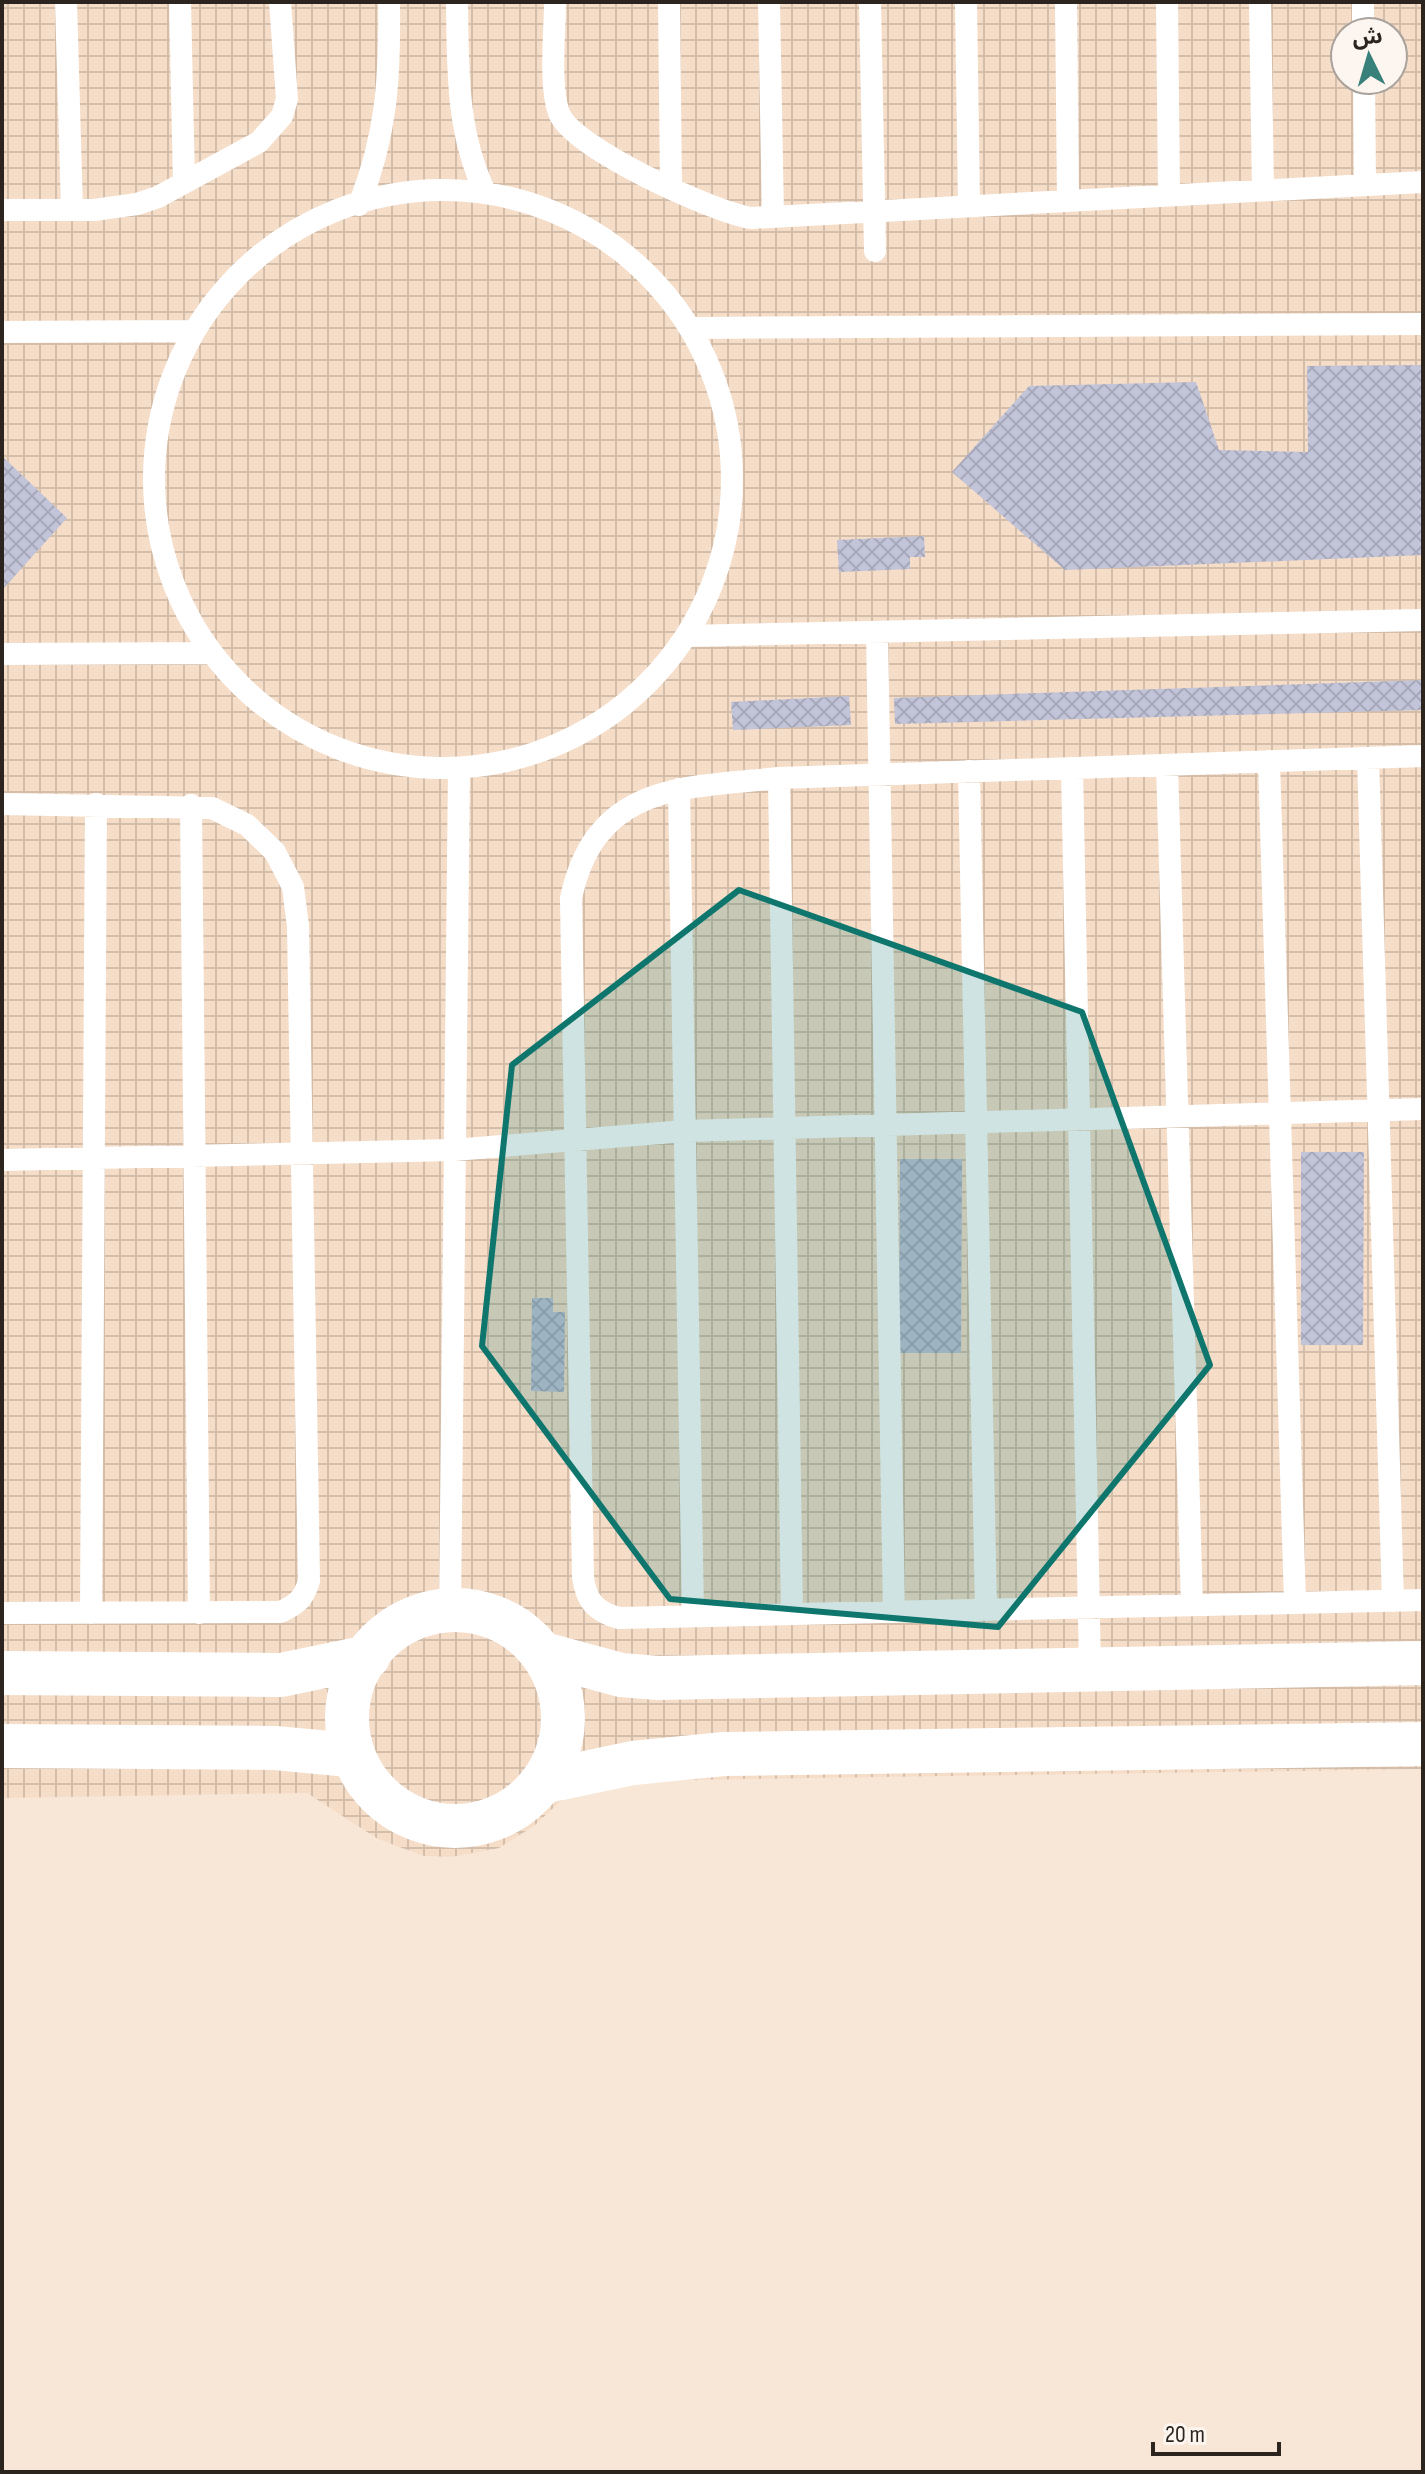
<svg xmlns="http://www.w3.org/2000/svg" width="1425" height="2474" viewBox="0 0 1425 2474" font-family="'Sofia Sans Condensed','Noto Sans Arabic',sans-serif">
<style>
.industrial{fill:url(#industrial-grid);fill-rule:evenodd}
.building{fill:url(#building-cross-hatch)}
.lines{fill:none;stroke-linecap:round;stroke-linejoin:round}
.service{stroke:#fff;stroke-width:22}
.minor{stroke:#fff;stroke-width:44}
.marked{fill:#0f766e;fill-opacity:0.2;stroke:#0f766e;stroke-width:6;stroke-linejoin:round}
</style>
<defs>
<pattern id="industrial-grid" width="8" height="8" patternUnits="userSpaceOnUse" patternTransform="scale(2)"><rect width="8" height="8" fill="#f6ddc8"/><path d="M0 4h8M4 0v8" fill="none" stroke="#d3beab"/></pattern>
<pattern id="building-cross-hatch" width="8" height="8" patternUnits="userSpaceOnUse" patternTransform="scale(2)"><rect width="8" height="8" fill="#c2c4d9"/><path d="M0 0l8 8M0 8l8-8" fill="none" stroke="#a7a8ba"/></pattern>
</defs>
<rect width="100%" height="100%" fill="#f8e6d7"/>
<path class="industrial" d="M2 2H1423V1769L618 1781 566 1796 534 1826 499 1848 451 1857 424 1856 378 1839 307 1793 2 1798ZM1345 32H1393V80H1345Z"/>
<path class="building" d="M1423 365V555L1065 570 952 472 1029 386 1196 382 1219 450 1308 452 1307 366Z
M2 456 67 518 2 590Z
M924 536 925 557H910V569L839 572 837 540Z
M1423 680V710L895 724 894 698Z
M849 696 851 725 733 730 731 702Z
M1301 1152H1364L1363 1345H1301Z
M900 1159H962L961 1353H899Z
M532 1298H553V1312H565L564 1392 531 1391Z"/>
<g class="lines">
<path class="service" d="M66 2 72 210
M180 2 184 183
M457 2C458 68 456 131 485 192
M555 2C555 32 549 86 559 113 572 148 713 212 751 218L1423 182
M669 2 671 187
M769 2 773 216
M870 2 875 251
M966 2 969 206
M1066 2 1068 200
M1167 2 1169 195
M1260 2 1263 190
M1363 2V32
M1364 80 1365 185
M154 479a289 289 0 1 1 578 0a289 289 0 1 1-578 0Z
M359 205C387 134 390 78 389 2
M2 210H94L137 204 158 197 259 142 282 116 287 99 280 2
M690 328 1423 324
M2 332 192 331
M877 632 894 1612
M687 636 1423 620
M2 654 210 653
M1423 756 779 778C682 788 596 783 571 898L583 1577C586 1601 596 1612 619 1618L1423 1600
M1368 758 1393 1601
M1269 761 1295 1602
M1167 765 1192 1605
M1072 768 1090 1668
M969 771 986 1610
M779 778 792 1614
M679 789 693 1616
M2 804 212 808 247 825 275 852 293 887 298 926 309 1581C304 1598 297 1605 280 1612L2 1613
M191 805 199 1613
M2 1160 454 1150 685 1131 1423 1109
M450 1609 459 768
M91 1613 96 804"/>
<path class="minor" d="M347 1718a108 108 0 1 1 216 0a108 108 0 1 1-216 0Z
M547 1655 621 1675 658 1678 1423 1663
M2 1673 281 1675 368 1657
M2 1746 275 1748 350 1755
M542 1782 633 1763 724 1754 1423 1744"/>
</g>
<path class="marked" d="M739 890 1082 1012 1210 1365 998 1627 670 1599 482 1346 512 1065Z"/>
<rect width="1425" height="2474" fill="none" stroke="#2c251f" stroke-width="8"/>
<g transform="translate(1369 56) rotate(355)"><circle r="38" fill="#fdf5ef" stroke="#a9a29c" stroke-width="2"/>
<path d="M0-6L14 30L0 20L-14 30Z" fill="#38807a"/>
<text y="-12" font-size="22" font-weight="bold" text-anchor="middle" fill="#2c251f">ش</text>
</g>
<path d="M1153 2442v12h126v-12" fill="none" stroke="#2c251f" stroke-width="4"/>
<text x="1165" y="2442" font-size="24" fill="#2c251f" stroke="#fdf5ef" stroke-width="6" paint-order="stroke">20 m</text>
</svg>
